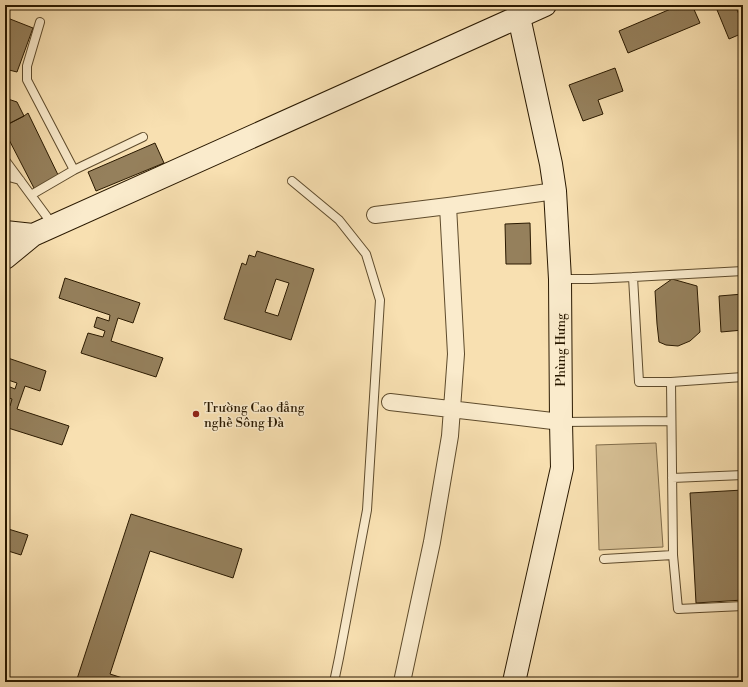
<svg xmlns="http://www.w3.org/2000/svg" width="748" height="687" viewBox="0 0 748 687" font-family="'Libre Bodoni',serif">
<style>
.green{fill:#d5be93;stroke:#806c4a}
.building{fill:#95805c;stroke:#2a1900;fill-rule:evenodd}
.lines{fill:none;stroke-linecap:round;stroke-linejoin:round}
.lane-casing{stroke:#5e4b2c;stroke-width:10}
.street-casing{stroke:#5e4b2c;stroke-width:18}
.secondary-casing{stroke:#2a1900;stroke-width:24}
.lane{stroke:#faebcc;stroke-width:8}
.street{stroke:#faebcc;stroke-width:16}
.secondary{stroke:#faebcc;stroke-width:22}
.poi-dot{fill:#8f2418;stroke:#faebcc;stroke-width:1.5}
.labels{text-anchor:middle;stroke-width:3;stroke-linejoin:round;paint-order:stroke}
.street-label{font-size:13px;fill:#2a1900;stroke:#faebcc}
.poi-label{font-size:13px;fill:#2a1900;stroke:#faebcc;text-anchor:start}
</style>
<rect width="100%" height="100%" fill="#f8e0b1"/>
<filter id="stains"><feTurbulence type="fractalNoise" baseFrequency=".005" numOctaves="4"/><feColorMatrix values="0 0 0 0 .2 0 0 0 0 .09 0 0 0 0 .02 0 0 0 .5 -.17"/></filter>
<radialGradient id="worn" r=".72"><stop offset=".6" stop-color="#630" stop-opacity="0"/><stop offset="1" stop-color="#630" stop-opacity=".3"/></radialGradient>
<path class="green" d="M656 443 663 547 599 550 596 445Z"/>
<path class="building" d="M680 5H692L700 23 628 53 619 31Z
M715 5H735L743 24V33L729 39Z
M5 17 33 28 17 72 9 70 5 79Z
M615 68 623 91 598 100 603 114 583 121 569 85Z
M5 98 17 102 24 116 8 124 5 123Z
M28 113 61 181 36 192 5 132V126L24 116Z
M155 143 164 163 96 191 88 172Z
M530 223 531 264H506L505 224Z
M257 251 314 269 291 340 224 319 242 263 246 265 249 255 255 257ZM276 279 289 283 278 316 265 312Z
M65 278 140 303 133 323 118 318 111 341 163 358 156 377 81 353 88 333 103 337 105 331 94 327 97 317 109 321 110 315 59 298Z
M672 279 697 286 700 332 690 341 678 346 666 345 659 342 657 324 655 291Z
M743 294V330L721 332 719 296Z
M5 357 46 371 40 391 25 386 17 409 69 426 62 445 5 427V404L10 406 12 399 5 397V385L15 389 17 383 5 379Z
M743 490V600L696 603 690 493Z
M131 514 242 549 233 578 150 551 110 674 135 682H76Z
M5 528 28 535 21 555 5 550Z"/>
<g class="lines">
<g class="lane-casing">
<path id="lane" d="M40 22 27 66V80L74 170
M5 160 53 225
M5 176 20 180
M292 181 339 220 366 254 380 300 367 510 339 658 334 682
M31 195 74 170 143 137
M743 271 633 277 639 382H671L743 377
M562 279H591L633 277
M671 382 673 555 678 609 743 606
M562 422 671 421
M672 478 743 475
M604 559 673 555"/>
</g>
<g class="street-casing">
<path id="street" d="M375 215 448 206 555 191
M390 402 561 422
M402 682 432 542 450 436 456 354 448 206"/>
</g>
<g class="secondary-casing">
<path id="secondary" d="M5 232 33 235
M5 258 33 235 545 5
M514 682 562 468 561 422 560 279 555 191 551 164 519 17"/>
</g>
<use href="#lane" class="lane"/>
<use href="#street" class="street"/>
<use href="#secondary" class="secondary"/>
</g>
<circle class="poi-dot" cx="196" cy="414" r="4"/>
<g class="labels">
<g class="street-label">
<text transform="translate(560 350) rotate(-90)" y="5">Phùng Hưng</text>
</g>
<g class="poi-label">
<text x="204" y="412">Trường Cao đẳng<tspan x="204" dy="15">nghề Sông Đà</tspan></text>
</g>
</g>
<rect width="748" height="687" fill="none" stroke="#f8e0b1" stroke-width="20"/>
<rect x="6" y="6" width="736" height="675" fill="none" stroke="#2a1900" stroke-width="2"/>
<rect x="10" y="10" width="728" height="667" fill="none" stroke="#2a1900"/>
<rect width="100%" height="100%" filter="url(#stains)"/>
<rect width="100%" height="100%" fill="url(#worn)"/>
</svg>
